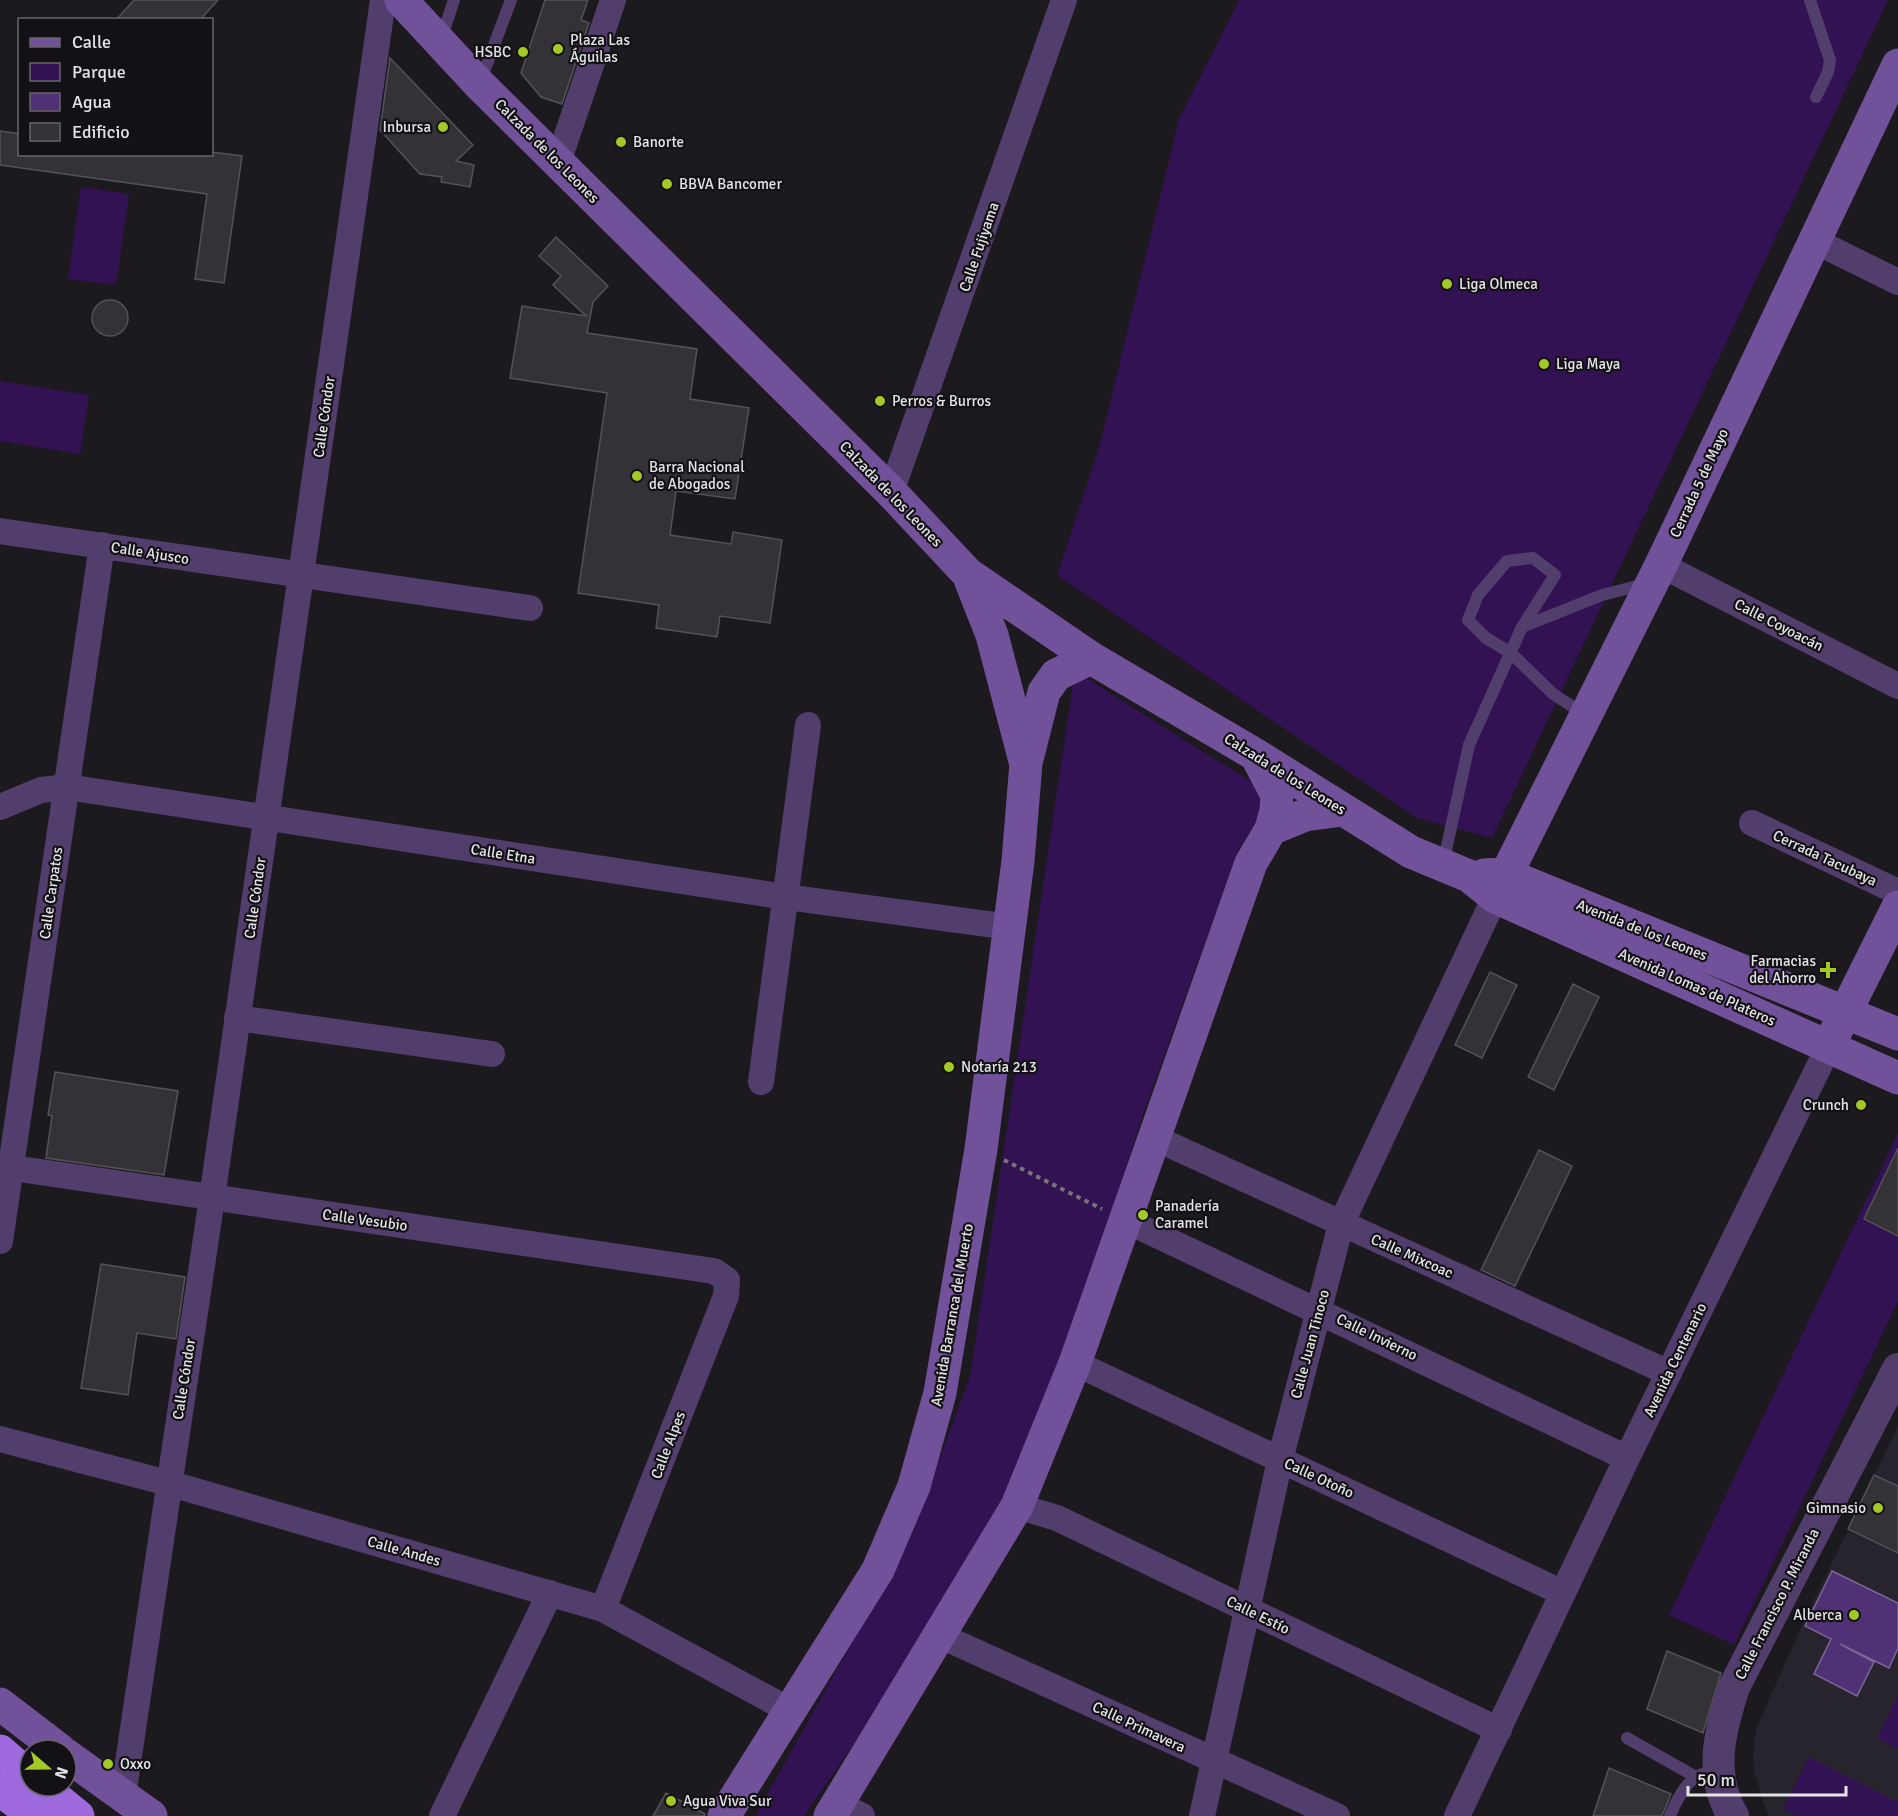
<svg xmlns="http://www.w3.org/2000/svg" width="1898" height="1816" viewBox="0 0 1898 1816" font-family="Signika,sans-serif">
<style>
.built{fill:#27242d}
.green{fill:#321252}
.water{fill:#503175;stroke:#7c6697;stroke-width:1.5}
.building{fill:#343237;stroke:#545258;stroke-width:1.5}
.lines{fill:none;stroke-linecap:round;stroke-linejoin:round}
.path{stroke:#777579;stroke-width:4;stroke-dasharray:4.5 4.5;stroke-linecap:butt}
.service{stroke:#523e6c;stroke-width:12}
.minor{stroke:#523e6c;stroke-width:26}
.tertiary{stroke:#523e6c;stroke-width:32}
.secondary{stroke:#71519a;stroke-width:33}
.motorway{stroke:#9e6ade;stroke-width:33}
.poi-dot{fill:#a3c926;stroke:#131116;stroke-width:2}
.labels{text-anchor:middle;stroke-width:4.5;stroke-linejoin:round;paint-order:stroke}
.poi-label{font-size:15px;fill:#e4e3e6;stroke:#131116;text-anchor:start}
.street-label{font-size:15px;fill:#e4e3e6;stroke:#131116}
</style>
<rect width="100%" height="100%" fill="#1c1a1f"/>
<path class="built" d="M1898 1426V1816H1768L1755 1774 1753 1758 1756 1729 1802 1625Z"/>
<path class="green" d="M1239 0H1888L1492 838 1417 818 1057 575 1099 448 1179 119Z
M81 187 129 194 116 285 68 279Z
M0 381 89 395 80 454 0 441Z
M1075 671 1272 795 1238 851 1143 1114 1067 1354 1020 1471 933 1629 804 1816H755L910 1539 970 1376Z
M1898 1133V1301L1734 1645 1669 1615Z
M1898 1695V1749L1877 1738Z
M1809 1757 1898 1802V1816H1797L1783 1809Z"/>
<path class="water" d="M1832 1571 1898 1603V1648L1889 1668 1840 1644 1874 1662 1857 1696 1814 1674 1831 1639 1805 1626Z"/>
<path class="building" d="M134 0H218L200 20H116Z
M545 0H588L581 20 589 23 562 104 541 97 521 73Z
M390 58 473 145 456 161 474 165 470 187 441 182 442 177 420 174 380 130Z
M0 131 20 134V154H212V152L242 156 224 283 195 279 207 194 0 165Z
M556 237 608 286 593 302 587 333 697 349 690 399 749 408 735 499 676 491 670 535 731 544 733 532 782 540 770 623 720 616 717 637 656 628 659 605 578 593 607 393 510 378 522 306 586 316 553 285 561 276 539 256Z
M92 318a18 18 0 1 1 36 0a18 18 0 1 1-36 0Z
M1490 972 1517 985 1482 1058 1455 1045Z
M1573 984 1599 997 1554 1090 1528 1077Z
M55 1072 178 1091 164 1175 46 1158 52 1116 48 1115Z
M1898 1148V1236L1864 1219Z
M1539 1150 1572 1166 1515 1286 1481 1270Z
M101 1264 185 1277 176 1339 137 1333 128 1395 81 1388Z
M1874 1475 1898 1486V1553L1848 1529Z
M1667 1651 1721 1673 1703 1733 1647 1709Z
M1609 1768 1671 1794 1662 1816H1593Z
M666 1793 705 1814V1816H653Z"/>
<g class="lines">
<path class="path" d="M1004 1160 1102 1209"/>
<path class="service" d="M1810 0 1830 60 1828 72 1816 97
M441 39 454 0
M481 80 511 0
M1522 627 1602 595 1645 584
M1443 864 1469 745 1522 627 1555 575 1533 558 1507 561 1478 595 1468 620 1486 638 1511 653 1553 694 1584 714
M1627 1738 1696 1777
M1670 1816C1676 1801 1686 1780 1702 1774"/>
<path class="minor" d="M558 162 613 0
M1813 240 1898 282
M891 492 1064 0
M0 531 530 608
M1661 565 1898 686
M0 807 41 790 67 787 786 897 1010 927
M1752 823 1898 892
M237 1018 492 1054
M761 1082 808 725
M1155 1138 1669 1373
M0 1166 714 1271 727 1280 726 1296 603 1609
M1125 1220 1627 1458
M0 1241 102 545
M1075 1363 1563 1593
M0 1439 168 1483 603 1609 789 1710
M1017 1506 1057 1518 1499 1730
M941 1636 1337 1816
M123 1796 212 1198 383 0
M838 1804 862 1816
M442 1816 550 1593
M1202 1816 1280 1460 1341 1224 1495 897
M1457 1816 1627 1458 1829 1046"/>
<path class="tertiary" d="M1733 1816C1708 1774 1720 1730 1734 1687L1898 1369"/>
<path class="secondary" d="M401 0 479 84 891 492 968 574 1091 658 1256 755 1411 852 1469 876 1495 897 1898 1078
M968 574 992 635 1025 761
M1271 829 1305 815 1342 810
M1484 875 1505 874 1898 1034
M1495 897 1661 565 1898 65
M1835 1033 1898 907
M0 1704 60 1750
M66 1755 151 1816
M724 1816 878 1570 914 1486 940 1393 981 1149 1018 861 1026 763 1044 692 1056 675 1091 658
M830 1816 1017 1506 1075 1363 1251 863 1271 829 1276 811 1277 795 1256 755"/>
<path class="motorway" d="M0 1751 30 1777
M41 1786 78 1816
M0 1790 35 1816"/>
</g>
<g class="poi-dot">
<circle cx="558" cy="49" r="6"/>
<circle cx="523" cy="52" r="6"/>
<circle cx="443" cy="127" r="6"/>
<circle cx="621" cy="142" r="6"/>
<circle cx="667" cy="184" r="6"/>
<circle cx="1447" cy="284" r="6"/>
<circle cx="1544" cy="364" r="6"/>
<circle cx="880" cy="401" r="6"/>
<circle cx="637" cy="476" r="6"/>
<path d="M1825 961h6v6h6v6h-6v6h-6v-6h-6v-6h6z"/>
<circle cx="949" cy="1067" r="6"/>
<circle cx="1861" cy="1105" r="6"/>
<circle cx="1143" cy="1215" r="6"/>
<circle cx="1878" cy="1508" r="6"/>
<circle cx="1854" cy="1615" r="6"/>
<circle cx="108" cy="1764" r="6"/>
<circle cx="671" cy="1801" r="6"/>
</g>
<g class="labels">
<g class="poi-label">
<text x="570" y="45">Plaza Las<tspan x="570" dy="17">Águilas</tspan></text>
<text x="511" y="57" text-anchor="end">HSBC</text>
<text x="431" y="132" text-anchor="end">Inbursa</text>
<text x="633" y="147">Banorte</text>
<text x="679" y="189">BBVA Bancomer</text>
<text x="1459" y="289">Liga Olmeca</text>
<text x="1556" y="369">Liga Maya</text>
<text x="892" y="406">Perros &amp; Burros</text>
<text x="649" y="472">Barra Nacional<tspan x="649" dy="17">de Abogados</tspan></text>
<text x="1816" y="966" text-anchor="end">Farmacias<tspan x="1816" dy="17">del Ahorro</tspan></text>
<text x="961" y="1072">Notaría 213</text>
<text x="1849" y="1110" text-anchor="end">Crunch</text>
<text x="1155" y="1211">Panadería<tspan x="1155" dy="17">Caramel</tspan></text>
<text x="1866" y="1513" text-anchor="end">Gimnasio</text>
<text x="1842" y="1620" text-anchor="end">Alberca</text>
<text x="120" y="1769">Oxxo</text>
<text x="683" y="1806">Agua Viva Sur</text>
</g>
<g class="street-label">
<text transform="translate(547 151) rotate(45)" y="5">Calzada de los Leones</text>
<text transform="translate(979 247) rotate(-71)" y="5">Calle Fujiyama</text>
<text transform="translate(324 417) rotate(-82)" y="5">Calle Cóndor</text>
<text transform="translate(1699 483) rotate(-65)" y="5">Cerrada 5 de Mayo</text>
<text transform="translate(891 494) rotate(46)" y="5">Calzada de los Leones</text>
<text transform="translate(150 553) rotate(9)" y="5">Calle Ajusco</text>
<text transform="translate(1779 625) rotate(27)" y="5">Calle Coyoacán</text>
<text transform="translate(1285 774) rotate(32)" y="5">Calzada de los Leones</text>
<text transform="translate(503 854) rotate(9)" y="5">Calle Etna</text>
<text transform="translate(1825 858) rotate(25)" y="5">Cerrada Tacubaya</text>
<text transform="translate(51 893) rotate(-82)" y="5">Calle Carpatos</text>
<text transform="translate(255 898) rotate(-82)" y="5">Calle Cóndor</text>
<text transform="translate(1642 930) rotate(22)" y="5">Avenida de los Leones</text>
<text transform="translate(1697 987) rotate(24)" y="5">Avenida Lomas de Plateros</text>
<text transform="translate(365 1220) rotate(8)" y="5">Calle Vesubio</text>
<text transform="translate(1412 1256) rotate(24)" y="5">Calle Mixcoac</text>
<text transform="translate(952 1315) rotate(-80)" y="5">Avenida Barranca del Muerto</text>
<text transform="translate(1377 1337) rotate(26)" y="5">Calle Invierno</text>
<text transform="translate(1310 1344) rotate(-75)" y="5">Calle Juan Tinoco</text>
<text transform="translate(1675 1360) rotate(-64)" y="5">Avenida Centenario</text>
<text transform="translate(184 1379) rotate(-81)" y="5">Calle Cóndor</text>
<text transform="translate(668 1445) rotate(-69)" y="5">Calle Alpes</text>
<text transform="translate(1319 1478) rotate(25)" y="5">Calle Otoño</text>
<text transform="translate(404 1551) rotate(16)" y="5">Calle Andes</text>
<text transform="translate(1777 1604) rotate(-63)" y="5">Calle Francisco P. Miranda</text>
<text transform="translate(1258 1615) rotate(26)" y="5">Calle Estío</text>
<text transform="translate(1139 1727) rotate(25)" y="5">Calle Primavera</text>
</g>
</g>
<rect x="18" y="18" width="195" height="138" fill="#131116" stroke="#676569" stroke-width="1.5"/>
<rect x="30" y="38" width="30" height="9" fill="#71519a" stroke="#676569" stroke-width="1.5"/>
<text x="72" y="48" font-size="18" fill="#e4e3e6">Calle</text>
<rect x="30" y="63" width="30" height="18" fill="#321252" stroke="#676569" stroke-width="1.5"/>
<text x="72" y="78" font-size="18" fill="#e4e3e6">Parque</text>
<rect x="30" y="93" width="30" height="18" fill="#503175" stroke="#676569" stroke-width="1.5"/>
<text x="72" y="108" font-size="18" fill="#e4e3e6">Agua</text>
<rect x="30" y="123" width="30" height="18" fill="#343237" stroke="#676569" stroke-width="1.5"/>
<text x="72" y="138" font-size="18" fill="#e4e3e6">Edificio</text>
<g transform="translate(48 1768) rotate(110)"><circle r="28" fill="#131116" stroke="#676569" stroke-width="1.5"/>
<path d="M0-4.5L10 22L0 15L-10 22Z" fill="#a3c926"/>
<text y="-9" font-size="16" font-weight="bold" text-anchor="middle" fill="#e4e3e6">N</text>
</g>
<path d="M1688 1786v9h158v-9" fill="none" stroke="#e4e3e6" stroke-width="3"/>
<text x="1697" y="1786" font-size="18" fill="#e4e3e6" stroke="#131116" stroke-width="4.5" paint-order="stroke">50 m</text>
</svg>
